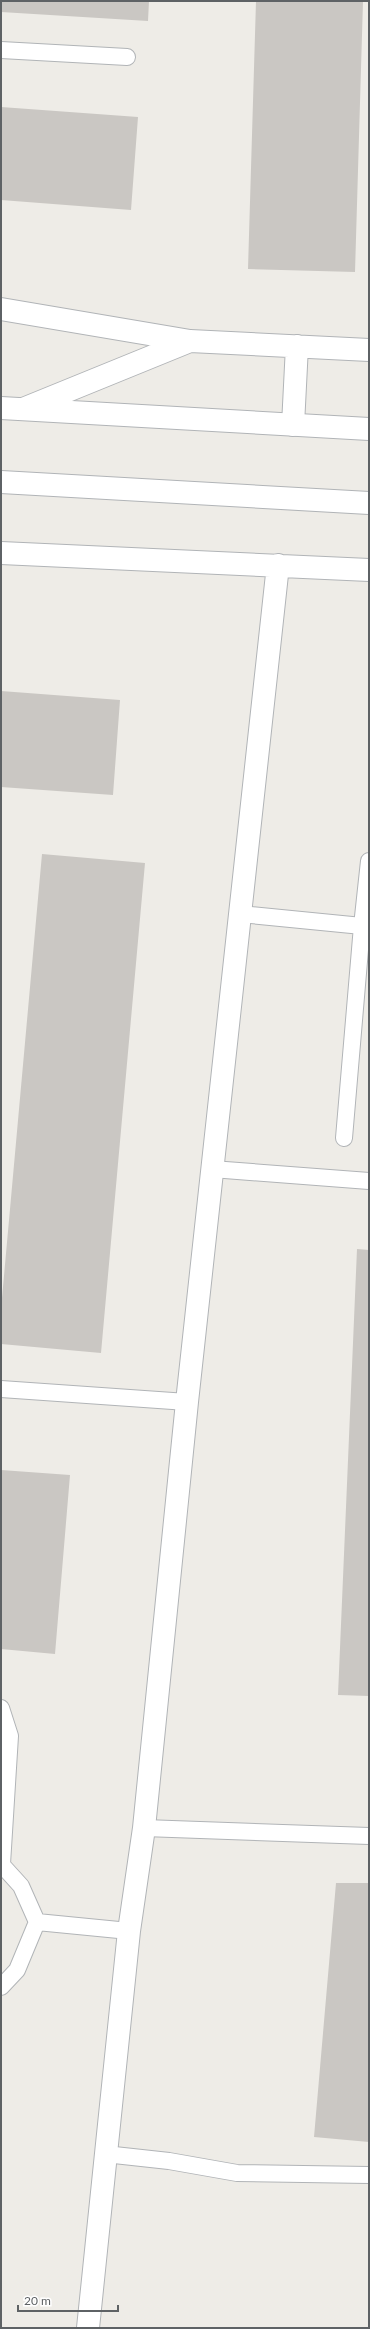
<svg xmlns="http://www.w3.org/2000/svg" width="370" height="2329" viewBox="0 0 370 2329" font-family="Lato,sans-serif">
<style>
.building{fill:#cac7c3}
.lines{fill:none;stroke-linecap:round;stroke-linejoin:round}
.lane-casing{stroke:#b1b4b7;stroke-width:18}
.street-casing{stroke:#b1b4b7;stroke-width:24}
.secondary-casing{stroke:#b1b4b7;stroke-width:24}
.lane{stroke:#fff;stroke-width:16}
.street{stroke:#fff;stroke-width:22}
.secondary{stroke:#fff;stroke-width:22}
</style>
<rect width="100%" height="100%" fill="#eeece7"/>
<path class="building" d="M1 1H149L148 21 1 12Z
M256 1H363L355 272 248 269Z
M1 107 138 117 131 210 1 200Z
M1 691 120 700 113 795 1 787Z
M42 854 145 863 101 1353 1 1344V1309Z
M357 1249 369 1250V1696L338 1695Z
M1 1470 70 1475 55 1654 1 1649Z
M336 1883H369V2142L314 2137Z"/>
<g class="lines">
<g class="lane-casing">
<path id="lane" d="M1 50 127 57
M240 914 362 926 369 861
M344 1138 362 926
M212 1169 369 1181
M1 1389 187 1402
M1 1708 10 1736 2 1864
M144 1828 369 1836
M1 1864 21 1886 37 1922 129 1931
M1 1987 17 1970 37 1922
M105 2154 169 2161 237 2173 369 2175"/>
</g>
<g class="street-casing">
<path id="street" d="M1 309 190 341 369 350
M23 409 190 341
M293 425 297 346
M1 553 369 570
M88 2328 129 1931 144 1828 187 1402 278 565"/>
</g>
<g class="secondary-casing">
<path id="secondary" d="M1 408 369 429
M1 482 369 503"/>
</g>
<use href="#lane" class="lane"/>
<use href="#street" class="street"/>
<use href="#secondary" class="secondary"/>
</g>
<rect width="370" height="2329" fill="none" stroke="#5e6265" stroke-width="4"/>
<path d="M18 2305v6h100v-6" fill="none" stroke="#5e6265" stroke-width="2"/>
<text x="24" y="2305" font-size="12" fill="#5e6265" stroke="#ffffff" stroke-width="3" paint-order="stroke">20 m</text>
</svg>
